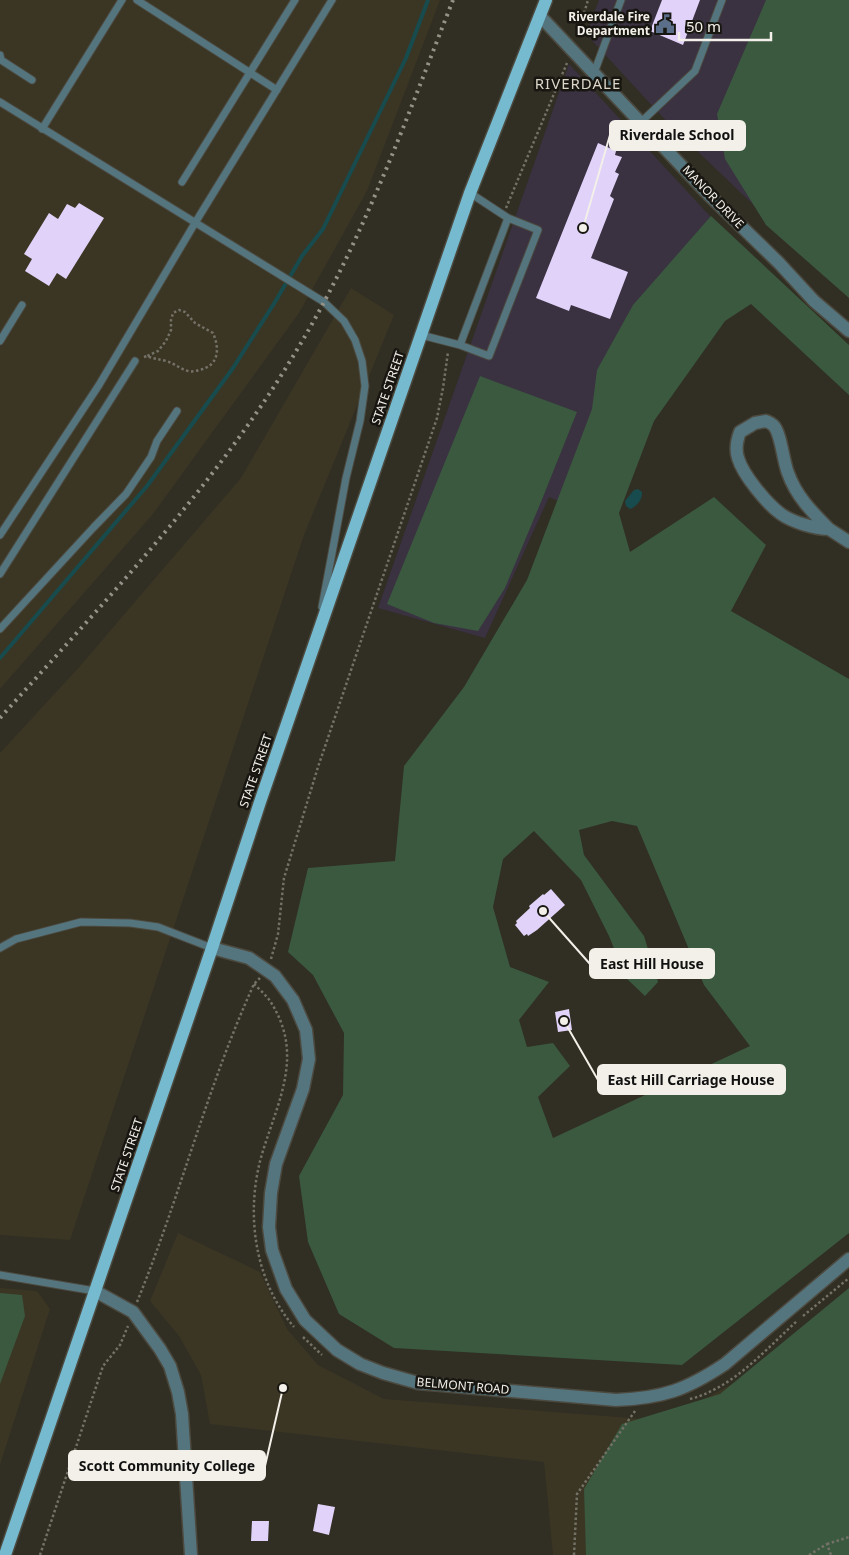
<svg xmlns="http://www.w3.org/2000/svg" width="849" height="1555" viewBox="0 0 849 1555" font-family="'Noto Sans',sans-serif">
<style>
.commercial{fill:#3a3141}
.built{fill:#3b3624}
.green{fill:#3a593f;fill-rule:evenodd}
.water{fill:#184b4d}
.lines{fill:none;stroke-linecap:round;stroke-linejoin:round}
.stream{stroke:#184b4d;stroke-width:4}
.building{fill:#e0d2f8}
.service-casing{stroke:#4c493f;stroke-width:9}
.minor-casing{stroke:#4c493f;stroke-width:15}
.tertiary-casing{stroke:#4c493f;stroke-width:15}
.primary-casing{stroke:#4c493f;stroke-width:15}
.path{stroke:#747167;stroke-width:2.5;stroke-dasharray:2.5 2.5;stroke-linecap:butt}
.service{stroke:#54747e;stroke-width:7}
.minor{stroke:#54747e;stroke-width:12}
.tertiary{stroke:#54747e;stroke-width:12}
.primary{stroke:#75bacf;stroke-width:12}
.rail{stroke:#959289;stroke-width:4;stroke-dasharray:2.5 5;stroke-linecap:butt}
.labels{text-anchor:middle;stroke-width:5;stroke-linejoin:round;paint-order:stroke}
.poi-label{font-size:12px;font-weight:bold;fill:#f3f0e9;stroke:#181611;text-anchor:end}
.street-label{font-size:12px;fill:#f3f0e9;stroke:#181611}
.quarter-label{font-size:15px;letter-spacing:1px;fill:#dbd6c8;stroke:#181611}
.leader{fill:none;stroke:#f3f0e9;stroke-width:2}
.callout-dot{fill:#f3f0e9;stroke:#181611;stroke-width:2}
.callout{fill:#f3f0e9;stroke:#f3f0e9;stroke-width:2}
.callout-label{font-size:14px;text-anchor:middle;font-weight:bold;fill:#111}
</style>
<rect width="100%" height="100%" fill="#312e23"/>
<path class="commercial" d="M599 0H849L812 261 668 123 586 34Z
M569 64 761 271 563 503 549 497 485 638 378 608Z"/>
<path class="built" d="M0 0H440L367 191 299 313 153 514 0 689Z
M351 288 394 315 304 535 70 1240 0 1235V753L80 666 241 478Z
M178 1233 260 1272 287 1329 318 1365 384 1399 644 1419 695 1404 745 1377 849 1555H553L544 1462 210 1424 201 1375 179 1336 150 1301Z
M0 1288 37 1291 50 1309 0 1465Z"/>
<path class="green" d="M766 0H849V298L766 225 725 159 717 114Z
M711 216 849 345V395L751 304 725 321 654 421 619 513 630 552 714 497 766 545 731 611 849 679V1233L682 1365 394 1348 339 1314 308 1242 299 1176 343 1095 344 1033 313 975 288 952 308 868 395 861 404 766 464 687 527 580 592 409 597 370 633 305ZM612 821 637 826 704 985 750 1046 553 1138 538 1097 570 1066 553 1043 527 1047 519 1020 549 982 510 967 493 907 503 859 534 831 581 880 609 936 626 978 645 996 658 982 644 936 584 855 579 830Z
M480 376 577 412 541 502 505 588 478 631 434 623 387 604Z
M849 1288V1555H586L584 1489 622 1424 720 1394Z
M0 1293 22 1295 25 1316 0 1384Z"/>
<path class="water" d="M638 489 642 492C643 498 637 507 630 509L626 506 625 501 634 490Z"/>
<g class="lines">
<path class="stream" d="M0 658 147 486 233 368 275 302 302 256 323 229 406 58 428 0"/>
</g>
<path class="building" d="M662 0H700L683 45 650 31Z
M598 143 616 151 615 155 622 157 615 172 619 174 610 196 614 199 591 258 628 272 610 319 571 305 569 311 536 298Z
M79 203 104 218 66 279 57 273 49 286 25 271 32 259 24 254 49 213 58 219 67 204 75 208Z
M551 889 565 905 537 930 528 936 527 934 524 936 515 925 517 923 516 921 530 908 529 906 543 894 544 895Z
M569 1009 572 1030 558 1032 555 1012Z
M318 1504 335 1507 329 1535 313 1531Z
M252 1521H269L268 1541H251Z"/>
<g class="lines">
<g class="service-casing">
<path id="service" d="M137 0 277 90
M0 55 1 60 32 80
M594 73 621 0
M0 102 324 302 344 321 355 340 362 361 365 386 360 421 346 478 322 607
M641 122 695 71 722 0
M42 129 122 0
M182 182 295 0
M421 335 460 345 508 218 470 193
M0 341 22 305
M460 345 489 356 538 230 508 218
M0 535 99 385 195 223 332 0
M0 574 135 361
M0 629 93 528 126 494 151 457 157 441 177 411
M0 948 16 939 81 922 130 923 158 927 212 948
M0 1275 95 1291"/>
</g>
<g class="minor-casing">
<path id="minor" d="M540 16 708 194 779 263 814 301 849 331
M766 421C768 422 771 423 773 425 781 432 783 461 788 473 796 496 812 512 829 529 815 529 792 522 781 514 767 504 743 475 738 458 735 449 737 440 740 432L755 423Z
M829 529 849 542
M212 948 249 958 275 976 293 1000 306 1030 309 1059 303 1089 276 1164 271 1193 269 1227 272 1250 286 1289 305 1320 337 1350 360 1364 383 1373 418 1383 616 1400C663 1398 686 1390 725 1364L849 1259"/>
</g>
<g class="tertiary-casing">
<path id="tertiary" d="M95 1291 133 1312 160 1349 170 1366 178 1392 182 1414 191 1555"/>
</g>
<g class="primary-casing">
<path id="primary" d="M5 1555 212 948 260 802 421 335 470 193 546 0"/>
</g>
<path class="path" d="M577 37 588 0
M506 208 567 63
M144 357 147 356C154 359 159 359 166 361 174 363 180 369 188 371 192 372 196 371 199 370 219 366 220 349 213 333L195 323 185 312 179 310 173 313 171 320V330L166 341 158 351 147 356
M271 959 278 934 284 878 318 767 437 418 443 388 448 352
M254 984C259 989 266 995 270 1001 305 1054 278 1101 262 1154 245 1212 254 1280 294 1327
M137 1302C180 1197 207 1087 254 984L260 978
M803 1316 849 1278
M303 1337 322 1355
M690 1399C733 1388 765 1350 797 1321
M827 1544 849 1537
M40 1555 103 1366 120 1345 128 1326
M574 1555 577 1494 635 1411
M809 1555 827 1544 831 1555"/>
<use href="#service" class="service"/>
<use href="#minor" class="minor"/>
<use href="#tertiary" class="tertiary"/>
<use href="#primary" class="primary"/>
<path class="rail" d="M0 718C104 602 214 488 295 353 362 243 406 120 453 0"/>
</g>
<defs>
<g id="civic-bare" transform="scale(1.5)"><path d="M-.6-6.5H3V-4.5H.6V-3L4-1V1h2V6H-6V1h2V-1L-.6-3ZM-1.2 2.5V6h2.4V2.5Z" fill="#5c6f8a" stroke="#181611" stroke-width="2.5" paint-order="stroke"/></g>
</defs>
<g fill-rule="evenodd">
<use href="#civic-bare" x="665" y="24"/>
</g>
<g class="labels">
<g class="poi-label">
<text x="650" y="21">Riverdale Fire<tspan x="650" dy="14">Department</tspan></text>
</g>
<g class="street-label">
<text transform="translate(713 197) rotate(46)" y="4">MANOR DRIVE</text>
<text transform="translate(388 388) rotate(-71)" y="4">STATE STREET</text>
<text transform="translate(256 771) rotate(-71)" y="4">STATE STREET</text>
<text transform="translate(127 1155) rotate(-71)" y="4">STATE STREET</text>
<text transform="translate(463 1386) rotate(5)" y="4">BELMONT ROAD</text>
</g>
<g class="quarter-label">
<text x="578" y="89">RIVERDALE</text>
</g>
</g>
<path class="leader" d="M583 228L610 135M543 911L590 964M564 1021L598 1080M283 1388L265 1466"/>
<g class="callout-dot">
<circle cx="583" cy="228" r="5"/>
<circle cx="543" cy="911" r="5"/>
<circle cx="564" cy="1021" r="5"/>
<circle cx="283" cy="1388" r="5"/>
</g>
<g class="callout">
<rect x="610" y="121" width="135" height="29" rx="5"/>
<rect x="590" y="949" width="124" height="29" rx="5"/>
<rect x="598" y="1065" width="187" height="29" rx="5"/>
<rect x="69" y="1451" width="196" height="29" rx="5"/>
</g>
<g class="callout-label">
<text x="677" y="140">Riverdale School</text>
<text x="652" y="969">East Hill House</text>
<text x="691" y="1085">East Hill Carriage House</text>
<text x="167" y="1471">Scott Community College</text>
</g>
<path d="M679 32v8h92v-8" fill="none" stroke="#f3f0e9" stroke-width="2.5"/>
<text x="686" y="32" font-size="15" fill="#f3f0e9" stroke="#181611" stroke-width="4" paint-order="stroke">50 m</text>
</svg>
